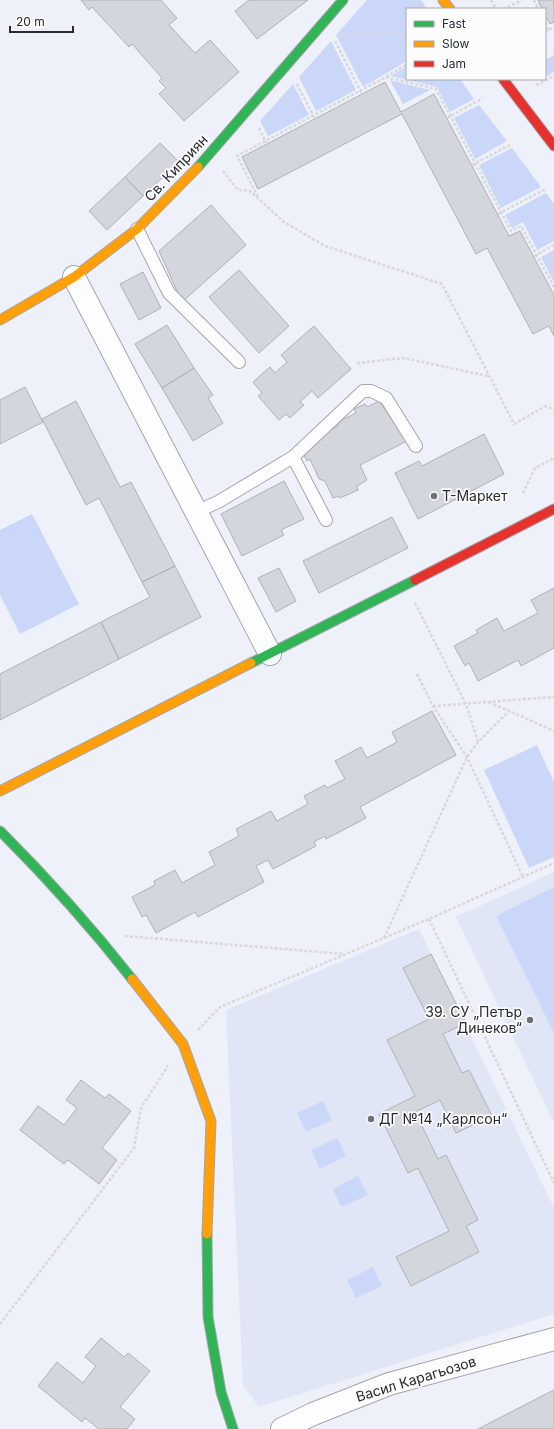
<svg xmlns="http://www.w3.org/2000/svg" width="554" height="1429" viewBox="0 0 554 1429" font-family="Inter,sans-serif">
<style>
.built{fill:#e0e6f5}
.green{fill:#cbd7f9}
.building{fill:#d3d6dc;stroke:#afb1b7}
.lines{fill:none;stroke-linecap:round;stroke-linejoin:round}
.lane-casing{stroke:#a4a6ac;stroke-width:14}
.street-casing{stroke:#a4a6ac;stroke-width:24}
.fast-casing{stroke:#a4a6ac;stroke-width:11}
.slow-casing{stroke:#a4a6ac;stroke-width:11}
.jam-casing{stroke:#a4a6ac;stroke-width:11}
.path{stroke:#d7d8da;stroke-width:2.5;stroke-dasharray:3 2;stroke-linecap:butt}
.lane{stroke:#fcfdfe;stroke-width:12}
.street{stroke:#fcfdfe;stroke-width:22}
.fast{stroke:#30b455;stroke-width:9}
.slow{stroke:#ff9f0a;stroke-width:9}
.jam{stroke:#e5322d;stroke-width:9}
.poi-dot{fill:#6e7077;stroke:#fcfcfc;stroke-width:1.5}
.labels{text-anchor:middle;stroke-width:3.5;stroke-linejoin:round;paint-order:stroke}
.street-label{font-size:14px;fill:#292b31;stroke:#fcfcfc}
.poi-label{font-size:14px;fill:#292b31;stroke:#fcfcfc;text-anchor:start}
</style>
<rect width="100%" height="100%" fill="#eef1fa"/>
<path class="built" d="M554 872V1123L456 917Z
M419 929 554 1208V1314L259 1407 243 1385 226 1010Z"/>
<path class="green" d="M367 0H421L426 7V9H407V61L363 87 336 35Z
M331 41 356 90 316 111 299 77Z
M554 55V72L547 76 545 72V60Z
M407 66V79H460L474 99 450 112 437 87 391 76Z
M390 80 430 90 403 104Z
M293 84 309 115 268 136 260 121Z
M479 105 507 141 475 159 454 118Z
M512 148 541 187 501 208 479 165Z
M546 193 554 204V241L537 250 523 222 512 228 505 215Z
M554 250V282L541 257Z
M32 514 79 604 20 634 0 595V530Z
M537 745 554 782V857L529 868 484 770Z
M554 887V1033L496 916Z
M323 1101 332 1120 306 1132 297 1113Z
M337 1138 346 1156 320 1169 311 1150Z
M358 1176 368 1195 341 1207 333 1189Z
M373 1267 382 1286 356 1298 347 1280Z"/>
<path class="building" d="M81 0H161L177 18 169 25 195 53 210 40 239 72 184 121 159 94 166 88 159 81 162 78 132 44 129 47 92 7 89 10Z
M249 0H308L257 39 235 11Z
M538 0H554V22L550 24 545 15V9H542Z
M385 82 401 112 434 94 509 236 520 231 554 295V336L549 326 533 334 487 248 476 254 402 114 258 189 242 157Z
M160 143 179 162 143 196 125 177Z
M125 177 143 196 107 230 89 211Z
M211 205 246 245 182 302 159 251Z
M239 270 289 326 259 353 209 297Z
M143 272 161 308 139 320 120 284Z
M167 325 194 368 162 388 135 344Z
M314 326 351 369 318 398 312 391 300 402 304 405 290 418 286 414 279 420 258 396 262 393 253 382 270 367 275 373 287 362 281 355Z
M194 368 213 395 208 398 223 423 193 441 162 388Z
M25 387 43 422 0 444V400Z
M76 401 120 487 131 482 175 566 142 582 99 498 86 505 42 419Z
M379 401 407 441 360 465 367 480 357 486 358 490 340 498 339 496 333 498 325 481 319 479 310 459 307 461 303 453 328 431 338 426 336 423 356 413 354 409 365 404 367 407Z
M484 434 504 474 418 519 395 473 419 461 422 466Z
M284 481 304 519 281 530 284 535 242 556 221 514Z
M392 517 408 548 319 593 303 561Z
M175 566 201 617 119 659 101 622 150 597 142 582Z
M279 568 296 601 276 612 258 578Z
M554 588V648L521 666 518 660 478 681 469 663 465 666 454 646 478 633 476 630 497 618 504 631 538 613 531 600Z
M101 622 119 659 0 720V674Z
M432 711 456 755 360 807 366 818 326 839 325 836 314 842 316 846 273 869 268 860 256 866 264 882 198 917 195 912 156 933 146 915 142 917 132 897 155 885 154 881 175 870 182 883 215 865 209 852 239 836 236 829 271 811 277 821 308 804 304 796 325 785 327 788 345 779 335 761 361 747 367 758 397 742 392 732Z
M431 954 466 1023 443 1034 462 1073 469 1070 492 1116 456 1133 440 1100 415 1112 438 1159 446 1155 478 1220 466 1226 479 1252 411 1286 396 1257 449 1231 418 1168 408 1173 379 1114 415 1096 387 1040 429 1019 403 968Z
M81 1080 105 1098 109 1094 131 1111 102 1148 117 1160 99 1184 68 1160 64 1164 20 1130 38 1106 64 1125 77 1108 66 1100Z
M101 1338 124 1357 128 1353 150 1371 120 1407 135 1419 127 1429H99L85 1418 82 1422 38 1386 57 1362 83 1383 96 1366 85 1357Z
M554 1390V1429H478L546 1394Z"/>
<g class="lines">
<g class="lane-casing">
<path id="lane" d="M137 229 169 293 239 362
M293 457 326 520
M196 512 218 502 293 457 363 391H371L386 398 416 446"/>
</g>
<g class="street-casing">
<path id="street" d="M74 277 270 654
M282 1429 313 1414 389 1384 554 1339"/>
</g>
<g class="fast-casing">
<path id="fast" d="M198 167 343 0
M251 663 415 580
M0 831C47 878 91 927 132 979
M207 1234 208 1317 221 1392 233 1429"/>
</g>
<g class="slow-casing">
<path id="slow" d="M443 0 450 9
M0 320 74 277 137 229 198 167
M0 791 251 663
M132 979 183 1044 211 1121 207 1234"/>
</g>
<g class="jam-casing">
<path id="jam" d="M503 79 554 146
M415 580 554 509"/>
</g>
<path class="path" d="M491 0 496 9
M534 0 538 9
M503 9 522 0
M545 23 549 30
M545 32 554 27
M342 35 407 34
M335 41 362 94
M386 77 436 89 511 231 521 226 554 287
M297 84 315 119
M536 85 554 76
M447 118 483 98
M259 128 267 144
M472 165 512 144
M223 171 238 190 250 191 284 222 325 246 442 284 514 424 546 406 554 410
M258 197 237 156 386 77 407 64
M498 214 546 189
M534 256 554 245
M553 293 554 292
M357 363 404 358 488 376
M523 493 535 468 554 458
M415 603 466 704 478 742
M417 674 433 706 467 757 523 877
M489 702 554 731
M433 706 554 697
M429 919 554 1183
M125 936 345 954
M384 938 467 757 478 742 509 711
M198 1030 220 1007 429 919 554 863
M0 1324 134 1148 141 1108 168 1066"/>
<use href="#lane" class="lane"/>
<use href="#street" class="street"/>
<use href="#fast" class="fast"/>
<use href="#slow" class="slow"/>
<use href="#jam" class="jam"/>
</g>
<g class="poi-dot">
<circle cx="434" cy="496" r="4"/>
<circle cx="530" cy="1020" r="4"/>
<circle cx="371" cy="1119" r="4"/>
</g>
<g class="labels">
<g class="street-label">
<text transform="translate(176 168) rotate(-47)" y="5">Св. Киприян</text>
<text transform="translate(416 1379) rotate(-17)" y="5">Васил Карагьозов</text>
</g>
<g class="poi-label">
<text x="442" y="501">Т-Маркет</text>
<text x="522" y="1017" text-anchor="end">39. СУ „Петър<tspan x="522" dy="16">Динеков“</tspan></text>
<text x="379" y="1124">ДГ №14 „Карлсон“</text>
</g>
</g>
<rect x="406" y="8" width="140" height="72" fill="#fcfcfc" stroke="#a8a8ab"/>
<rect x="414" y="21" width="20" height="6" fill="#30b455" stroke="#a8a8ab"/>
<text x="442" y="28" font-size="12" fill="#292b31">Fast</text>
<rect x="414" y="41" width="20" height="6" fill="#ff9f0a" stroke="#a8a8ab"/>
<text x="442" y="48" font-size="12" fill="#292b31">Slow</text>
<rect x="414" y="61" width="20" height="6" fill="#e5322d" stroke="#a8a8ab"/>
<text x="442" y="68" font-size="12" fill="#292b31">Jam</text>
<path d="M10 26v6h63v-6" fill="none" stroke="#292b31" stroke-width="2"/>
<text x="16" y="26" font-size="12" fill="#292b31" stroke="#fcfcfc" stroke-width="3" paint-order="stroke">20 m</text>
</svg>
